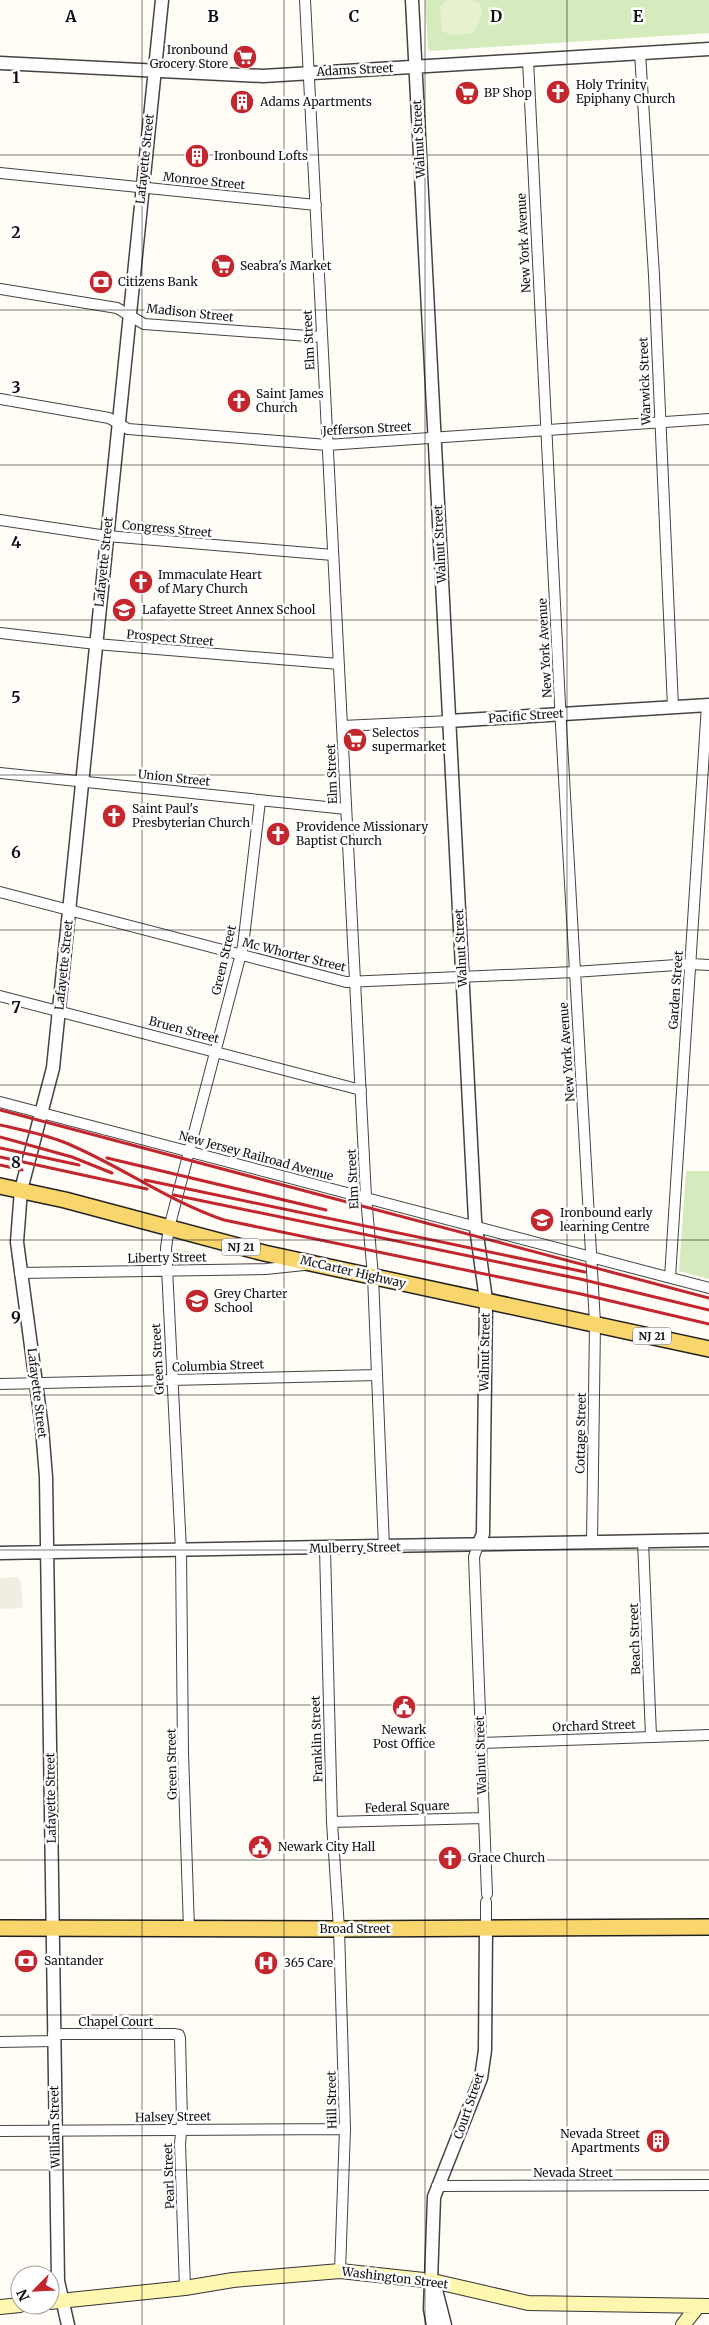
<svg xmlns="http://www.w3.org/2000/svg" width="709" height="2325" viewBox="0 0 709 2325" font-family="Merriweather,serif">
<style>
.green{fill:#d5ebbd}
.pitch{fill:#e6f2cf}
.plaza{fill:#f1ede2}
.lines{fill:none;stroke-linecap:round;stroke-linejoin:round}
.minor-casing{stroke:#444;stroke-width:12}
.tertiary-casing{stroke:#444;stroke-width:15}
.secondary-casing{stroke:#333;stroke-width:16}
.primary-casing{stroke:#222;stroke-width:18}
.minor{stroke:#fff;stroke-width:10}
.tertiary{stroke:#fff;stroke-width:12}
.secondary{stroke:#fff6b0;stroke-width:14}
.primary{stroke:#f9d66b;stroke-width:15}
.rail{stroke:#c4262e;stroke-width:3}
.grid{fill:none;stroke:#111;stroke-width:1;stroke-opacity:0.55}
.labels{text-anchor:middle;stroke-width:5;stroke-linejoin:round;paint-order:stroke}
.shield{fill:#fff;stroke:#585858;stroke-width:1}
.shield-label{font-size:11px;font-weight:bold;fill:#111}
.poi-label{font-size:12px;fill:#111;stroke:#fff;text-anchor:start}
.street-label{font-size:12px;fill:#111;stroke:#fff}
.grid-label{font-size:16px;text-anchor:middle;font-weight:bold;fill:#111;stroke:#fff;stroke-width:5;stroke-linejoin:round;paint-order:stroke}
</style>
<rect width="100%" height="100%" fill="#fffdf5"/>
<path class="green" d="M425 0H709V33L430 51 428 49Z
M686 1171H709V1279L679 1271Z
M176 1249 207 1255 208 1265 174 1262Z"/>
<path class="pitch" d="M447 0C455 0 465 0 472 0 490 3 479 27 471 34L451 35 442 31 440 6Z"/>
<path class="plaza" d="M17 1577 21 1582 23 1608 0 1609V1578Z"/>
<g class="lines">
<g class="minor-casing">
<path id="minor" d="M305 0 366 1197 373 1276 384 1547
M640 53 654 275 673 707
M528 60 561 725 595 1323 592 1543
M0 173 316 205
M0 289 117 308 144 324 322 337
M0 399 109 418 128 429 327 445 709 419
M0 520 107 536 333 555
M0 633 96 644 339 664
M342 726 449 721
M0 773 346 809
M0 892 346 982 574 972 691 964 709 965
M0 996 361 1090
M0 1102 709 1288
M20 1273 266 1269 304 1265
M670 1277 707 705
M0 1384 377 1375
M643 1541 651 1736
M478 1545 474 1557 487 1894
M325 1549 332 1822 339 1929 345 2129 340 2271
M481 1743 709 1735
M332 1822 483 1818
M486 1902V1927
M189 1928 183 1753 181 1550 166 1248 169 1228 243 946 260 801
M53 2034H174L179 2035 180 2038 182 2121 180 2144 185 2288
M0 2042 53 2041
M0 2131 345 2129
M437 2186 709 2185"/>
</g>
<g class="tertiary-casing">
<path id="tertiary" d="M412 0 475 1220 486 1300 483 1534 478 1545
M0 63 263 76 709 49
M449 721 709 705
M0 1553 709 1540
M435 2286 445 2325
M68 2325 58 2281 46 1477 42 1428 17 1242 21 1190 53 1068 162 0
M433 2325 430 2309 434 2197 481 2078 485 2050 486 1927"/>
</g>
<g class="secondary-casing">
<path id="secondary" d="M50 2302 185 2288 233 2280 340 2271 433 2281 528 2303 709 2306
M0 2307 20 2305
M683 2325 698 2306"/>
</g>
<g class="primary-casing">
<path id="primary" d="M0 1186 65 1200 264 1253 709 1349
M0 1928 339 1929 709 1927"/>
</g>
<use href="#minor" class="minor"/>
<use href="#tertiary" class="tertiary"/>
<use href="#secondary" class="secondary"/>
<use href="#primary" class="primary"/>
<path class="rail" d="M0 1110 709 1298
M0 1125C22 1130 45 1134 66 1143 121 1166 168 1201 224 1220L581 1294 709 1324
M0 1137 72 1157 112 1173
M0 1148 79 1165
M0 1157 147 1189
M107 1158 326 1210
M0 1165 22 1170
M145 1180 585 1272
M174 1195 580 1279 709 1310"/>
</g>
<path class="grid" d="M142 0V2325M284 0V2325M425 0V2325M567 0V2325M0 155H709M0 310H709M0 465H709M0 620H709M0 775H709M0 930H709M0 1085H709M0 1240H709M0 1395H709M0 1550H709M0 1705H709M0 1860H709M0 2015H709M0 2170H709"/>
<defs>
<g id="supermarket-disc" transform="scale(1.25)"><circle r="9.5" fill="#c4262e" stroke="#fff"/><path d="M-6-5.5h2.5l.6 2H6L4.5 2H-2.5L-4.4-4H-6ZM-1.5 3.2a1.3 1.3 0 1 0 .1 0ZM3 3.2a1.3 1.3 0 1 0 .1 0Z" fill="#fff"/></g>
<g id="church-disc" transform="scale(1.25)"><circle r="9.5" fill="#c4262e" stroke="#fff"/><path d="M-1.2-6h2.4v3.5h3.3v2.4h-3.3V6h-2.4V-.1h-3.3v-2.4h3.3Z" fill="#fff"/></g>
<g id="building-disc" transform="scale(1.25)"><circle r="9.5" fill="#c4262e" stroke="#fff"/><path d="M-4-6H4V6H1V3H-1V6H-4ZM-2.5-4.3h1.7v1.8h-1.7ZM.8-4.3h1.7v1.8H.8ZM-2.5-1h1.7V.8h-1.7ZM.8-1h1.7V.8H.8Z" fill="#fff"/></g>
<g id="bank-disc" transform="scale(1.25)"><circle r="9.5" fill="#c4262e" stroke="#fff"/><path d="M-6-4H6V4H-6ZM0-2.3a2.3 2.3 0 1 0 0 4.6a2.3 2.3 0 1 0 0-4.6Z" fill="#fff"/></g>
<g id="school-disc" transform="scale(1.25)"><circle r="9.5" fill="#c4262e" stroke="#fff"/><path d="M0-5L7-2L0 1L-7-2ZM-4 1L0 2.5L4 1V4Q0 6-4 4Z" fill="#fff"/></g>
<g id="civic-disc" transform="scale(1.25)"><circle r="9.5" fill="#c4262e" stroke="#fff"/><path d="M-.6-6.5H3V-4.5H.6V-3L4-1V1h2V6H-6V1h2V-1L-.6-3ZM-1.2 2.5V6h2.4V2.5Z" fill="#fff"/></g>
<g id="hospital-disc" transform="scale(1.25)"><circle r="9.5" fill="#c4262e" stroke="#fff"/><path d="M-5-5h3v3.5h4V-5h3V5h-3V1.5h-4V5h-3Z" fill="#fff"/></g>
</defs>
<g fill-rule="evenodd">
<use href="#supermarket-disc" x="245" y="57"/>
<use href="#church-disc" x="558" y="92"/>
<use href="#supermarket-disc" x="467" y="93"/>
<use href="#building-disc" x="242" y="102"/>
<use href="#building-disc" x="197" y="156"/>
<use href="#supermarket-disc" x="223" y="266"/>
<use href="#bank-disc" x="101" y="282"/>
<use href="#church-disc" x="239" y="401"/>
<use href="#church-disc" x="141" y="582"/>
<use href="#school-disc" x="124" y="610"/>
<use href="#supermarket-disc" x="355" y="740"/>
<use href="#church-disc" x="114" y="816"/>
<use href="#church-disc" x="278" y="834"/>
<use href="#school-disc" x="542" y="1220"/>
<use href="#school-disc" x="197" y="1301"/>
<use href="#civic-disc" x="404" y="1707"/>
<use href="#civic-disc" x="260" y="1847"/>
<use href="#church-disc" x="450" y="1858"/>
<use href="#bank-disc" x="26" y="1961"/>
<use href="#hospital-disc" x="266" y="1963"/>
<use href="#building-disc" x="658" y="2141"/>
</g>
<g class="labels">
<g class="shield">
<rect x="222" y="1238.5" width="38" height="17" rx="4"/>
<rect x="633" y="1327.5" width="38" height="17" rx="4"/>
</g>
<g class="shield-label">
<text x="241" y="1251">NJ 21</text>
<text x="652" y="1340">NJ 21</text>
</g>
<g class="poi-label">
<text x="228" y="54" text-anchor="end">Ironbound<tspan x="228" dy="14">Grocery Store</tspan></text>
<text x="576" y="89">Holy Trinity<tspan x="576" dy="14">Epiphany Church</tspan></text>
<text x="484" y="97">BP Shop</text>
<text x="260" y="106">Adams Apartments</text>
<text x="214" y="160">Ironbound Lofts</text>
<text x="240" y="270">Seabra's Market</text>
<text x="118" y="286">Citizens Bank</text>
<text x="256" y="398">Saint James<tspan x="256" dy="14">Church</tspan></text>
<text x="158" y="579">Immaculate Heart<tspan x="158" dy="14">of Mary Church</tspan></text>
<text x="142" y="614">Lafayette Street Annex School</text>
<text x="372" y="737">Selectos<tspan x="372" dy="14">supermarket</tspan></text>
<text x="132" y="813">Saint Paul's<tspan x="132" dy="14">Presbyterian Church</tspan></text>
<text x="296" y="831">Providence Missionary<tspan x="296" dy="14">Baptist Church</tspan></text>
<text x="560" y="1217">Ironbound early<tspan x="560" dy="14">learning Centre</tspan></text>
<text x="214" y="1298">Grey Charter<tspan x="214" dy="14">School</tspan></text>
<text x="404" y="1734" text-anchor="middle">Newark<tspan x="404" dy="14">Post Office</tspan></text>
<text x="278" y="1851">Newark City Hall</text>
<text x="468" y="1862">Grace Church</text>
<text x="44" y="1965">Santander</text>
<text x="284" y="1967">365 Care</text>
<text x="640" y="2138" text-anchor="end">Nevada Street<tspan x="640" dy="14">Apartments</tspan></text>
</g>
<g class="street-label">
<text transform="translate(355 70) rotate(-3)" y="4">Adams Street</text>
<text transform="translate(419 139) rotate(-93)" y="4">Walnut Street</text>
<text transform="translate(145 159) rotate(-84)" y="4">Lafayette Street</text>
<text transform="translate(204 181) rotate(6)" y="4">Monroe Street</text>
<text transform="translate(524 243) rotate(-93)" y="4">New York Avenue</text>
<text transform="translate(190 313) rotate(6)" y="4">Madison Street</text>
<text transform="translate(309 340) rotate(-93)" y="4">Elm Street</text>
<text transform="translate(645 381) rotate(-92)" y="4">Warwick Street</text>
<text transform="translate(367 429) rotate(-3)" y="4">Jefferson Street</text>
<text transform="translate(167 529) rotate(5)" y="4">Congress Street</text>
<text transform="translate(440 544) rotate(-93)" y="4">Walnut Street</text>
<text transform="translate(104 562) rotate(-84)" y="4">Lafayette Street</text>
<text transform="translate(170 638) rotate(5)" y="4">Prospect Street</text>
<text transform="translate(545 648) rotate(-93)" y="4">New York Avenue</text>
<text transform="translate(526 716) rotate(-4)" y="4">Pacific Street</text>
<text transform="translate(332 774) rotate(-92)" y="4">Elm Street</text>
<text transform="translate(174 778) rotate(6)" y="4">Union Street</text>
<text transform="translate(461 948) rotate(-93)" y="4">Walnut Street</text>
<text transform="translate(294 955) rotate(14)" y="4">Mc Whorter Street</text>
<text transform="translate(224 960) rotate(-77)" y="4">Green Street</text>
<text transform="translate(64 965) rotate(-84)" y="4">Lafayette Street</text>
<text transform="translate(676 990) rotate(-86)" y="4">Garden Street</text>
<text transform="translate(184 1030) rotate(15)" y="4">Bruen Street</text>
<text transform="translate(567 1052) rotate(-94)" y="4">New York Avenue</text>
<text transform="translate(256 1156) rotate(15)" y="4">New Jersey Railroad Avenue</text>
<text transform="translate(353 1179) rotate(-93)" y="4">Elm Street</text>
<text transform="translate(167 1258) rotate(-1)" y="4">Liberty Street</text>
<text transform="translate(353 1272) rotate(13)" y="4">McCarter Highway</text>
<text transform="translate(485 1352) rotate(-89)" y="4">Walnut Street</text>
<text transform="translate(158 1359) rotate(-93)" y="4">Green Street</text>
<text transform="translate(218 1366) rotate(-2)" y="4">Columbia Street</text>
<text transform="translate(37 1393) rotate(83)" y="4">Lafayette Street</text>
<text transform="translate(581 1433) rotate(-89)" y="4">Cottage Street</text>
<text transform="translate(355 1548) rotate(-1)" y="4">Mulberry Street</text>
<text transform="translate(635 1639) rotate(-92)" y="4">Beach Street</text>
<text transform="translate(594 1726) rotate(-2)" y="4">Orchard Street</text>
<text transform="translate(317 1739) rotate(-92)" y="4">Franklin Street</text>
<text transform="translate(481 1755) rotate(-92)" y="4">Walnut Street</text>
<text transform="translate(172 1764) rotate(-91)" y="4">Green Street</text>
<text transform="translate(51 1798) rotate(-91)" y="4">Lafayette Street</text>
<text transform="translate(407 1807) rotate(-2)" y="4">Federal Square</text>
<text x="355" y="1933">Broad Street</text>
<text x="116" y="2026">Chapel Court</text>
<text transform="translate(332 2100) rotate(-91)" y="4">Hill Street</text>
<text transform="translate(469 2106) rotate(-71)" y="4">Court Street</text>
<text transform="translate(173 2117) rotate(-1)" y="4">Halsey Street</text>
<text transform="translate(55 2127) rotate(-91)" y="4">William Street</text>
<text x="573" y="2177">Nevada Street</text>
<text transform="translate(169 2176) rotate(-92)" y="4">Pearl Street</text>
<text transform="translate(395 2278) rotate(7)" y="4">Washington Street</text>
</g>
</g>
<g class="grid-label">
<text x="71" y="22">A</text>
<text x="213" y="22">B</text>
<text x="354" y="22">C</text>
<text x="496" y="22">D</text>
<text x="638" y="22">E</text>
<text x="16" y="83">1</text>
<text x="16" y="238">2</text>
<text x="16" y="393">3</text>
<text x="16" y="548">4</text>
<text x="16" y="703">5</text>
<text x="16" y="858">6</text>
<text x="16" y="1013">7</text>
<text x="16" y="1168">8</text>
<text x="16" y="1323">9</text>
</g>
<g transform="translate(35 2290) rotate(246)"><circle r="24" fill="#ffffff" stroke="#a0a0a0"/>
<path d="M0-4L9 19L0 12L-9 19Z" fill="#c4262e"/>
<text y="-8" font-size="14" font-weight="bold" text-anchor="middle" fill="#111111">N</text>
</g>
</svg>
